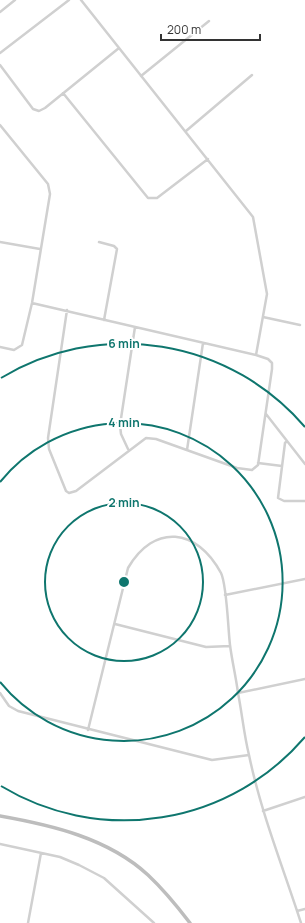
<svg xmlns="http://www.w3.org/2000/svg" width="305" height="923" viewBox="0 0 305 923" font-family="Manrope,sans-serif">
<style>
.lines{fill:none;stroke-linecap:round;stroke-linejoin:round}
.street{stroke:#d0d0d0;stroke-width:2.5}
.secondary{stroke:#bdbdbd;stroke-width:3.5}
.ring{fill:none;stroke:#0f766e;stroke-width:2}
.centre{fill:#0f766e;stroke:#fff;stroke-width:2}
.ring-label{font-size:12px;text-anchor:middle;font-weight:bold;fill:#0f766e;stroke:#fff;stroke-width:4;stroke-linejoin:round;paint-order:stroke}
</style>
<rect width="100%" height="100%" fill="#fff"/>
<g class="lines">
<path class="street" d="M81 0 253 217 267 294 256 355
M0 12 15 0
M0 53 69 0
M0 65 33 109 39 111 45 108 119 48
M141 76 209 21
M63 93 148 198H157L208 159
M0 125 48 184 50 194 32 303 22 345 14 350 0 347
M186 131 252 75
M0 242 40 249
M99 242 114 246 117 249 104 320
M32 303 256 355 268 359 272 363V369L258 465 252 470 237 468 156 439 146 438 76 491 69 493 66 491 49 449 48 438 67 310
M263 317 300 325
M266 414 305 464
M287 441 285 443 278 498 284 501H305
M128 449 121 434 120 425 135 327
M187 450 203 343
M258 463 282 466
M225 595 305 579
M115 624 206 647 230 646
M0 693 9 706 18 711 212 760 249 755
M238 693 305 679
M88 730 128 568C154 523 197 528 221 573 227 585 228 629 230 645 232 661 236 677 238 693 242 713 244 735 249 755 261 813 283 867 301 923
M263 811 305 797
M0 844 60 857 79 865 104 878 154 923
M297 911 305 909
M28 923 41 853"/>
<path class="secondary" d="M0 816C51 825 108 838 148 875 164 890 177 906 190 923"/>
</g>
<g class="ring">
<circle cx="124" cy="582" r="79"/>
<path d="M0 482A159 159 0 1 1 0 682"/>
<path d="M305 737A238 238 0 0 1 1 786M1 378A238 238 0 0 1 305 427"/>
</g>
<circle cx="124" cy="582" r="6" class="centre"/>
<g class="ring-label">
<text x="124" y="348">6 min</text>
<text x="124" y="427">4 min</text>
<text x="124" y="507">2 min</text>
</g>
<path d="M161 34v6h99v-6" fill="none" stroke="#333333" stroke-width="2"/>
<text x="167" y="34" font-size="12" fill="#333333" stroke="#ffffff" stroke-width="3" paint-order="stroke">200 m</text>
</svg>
